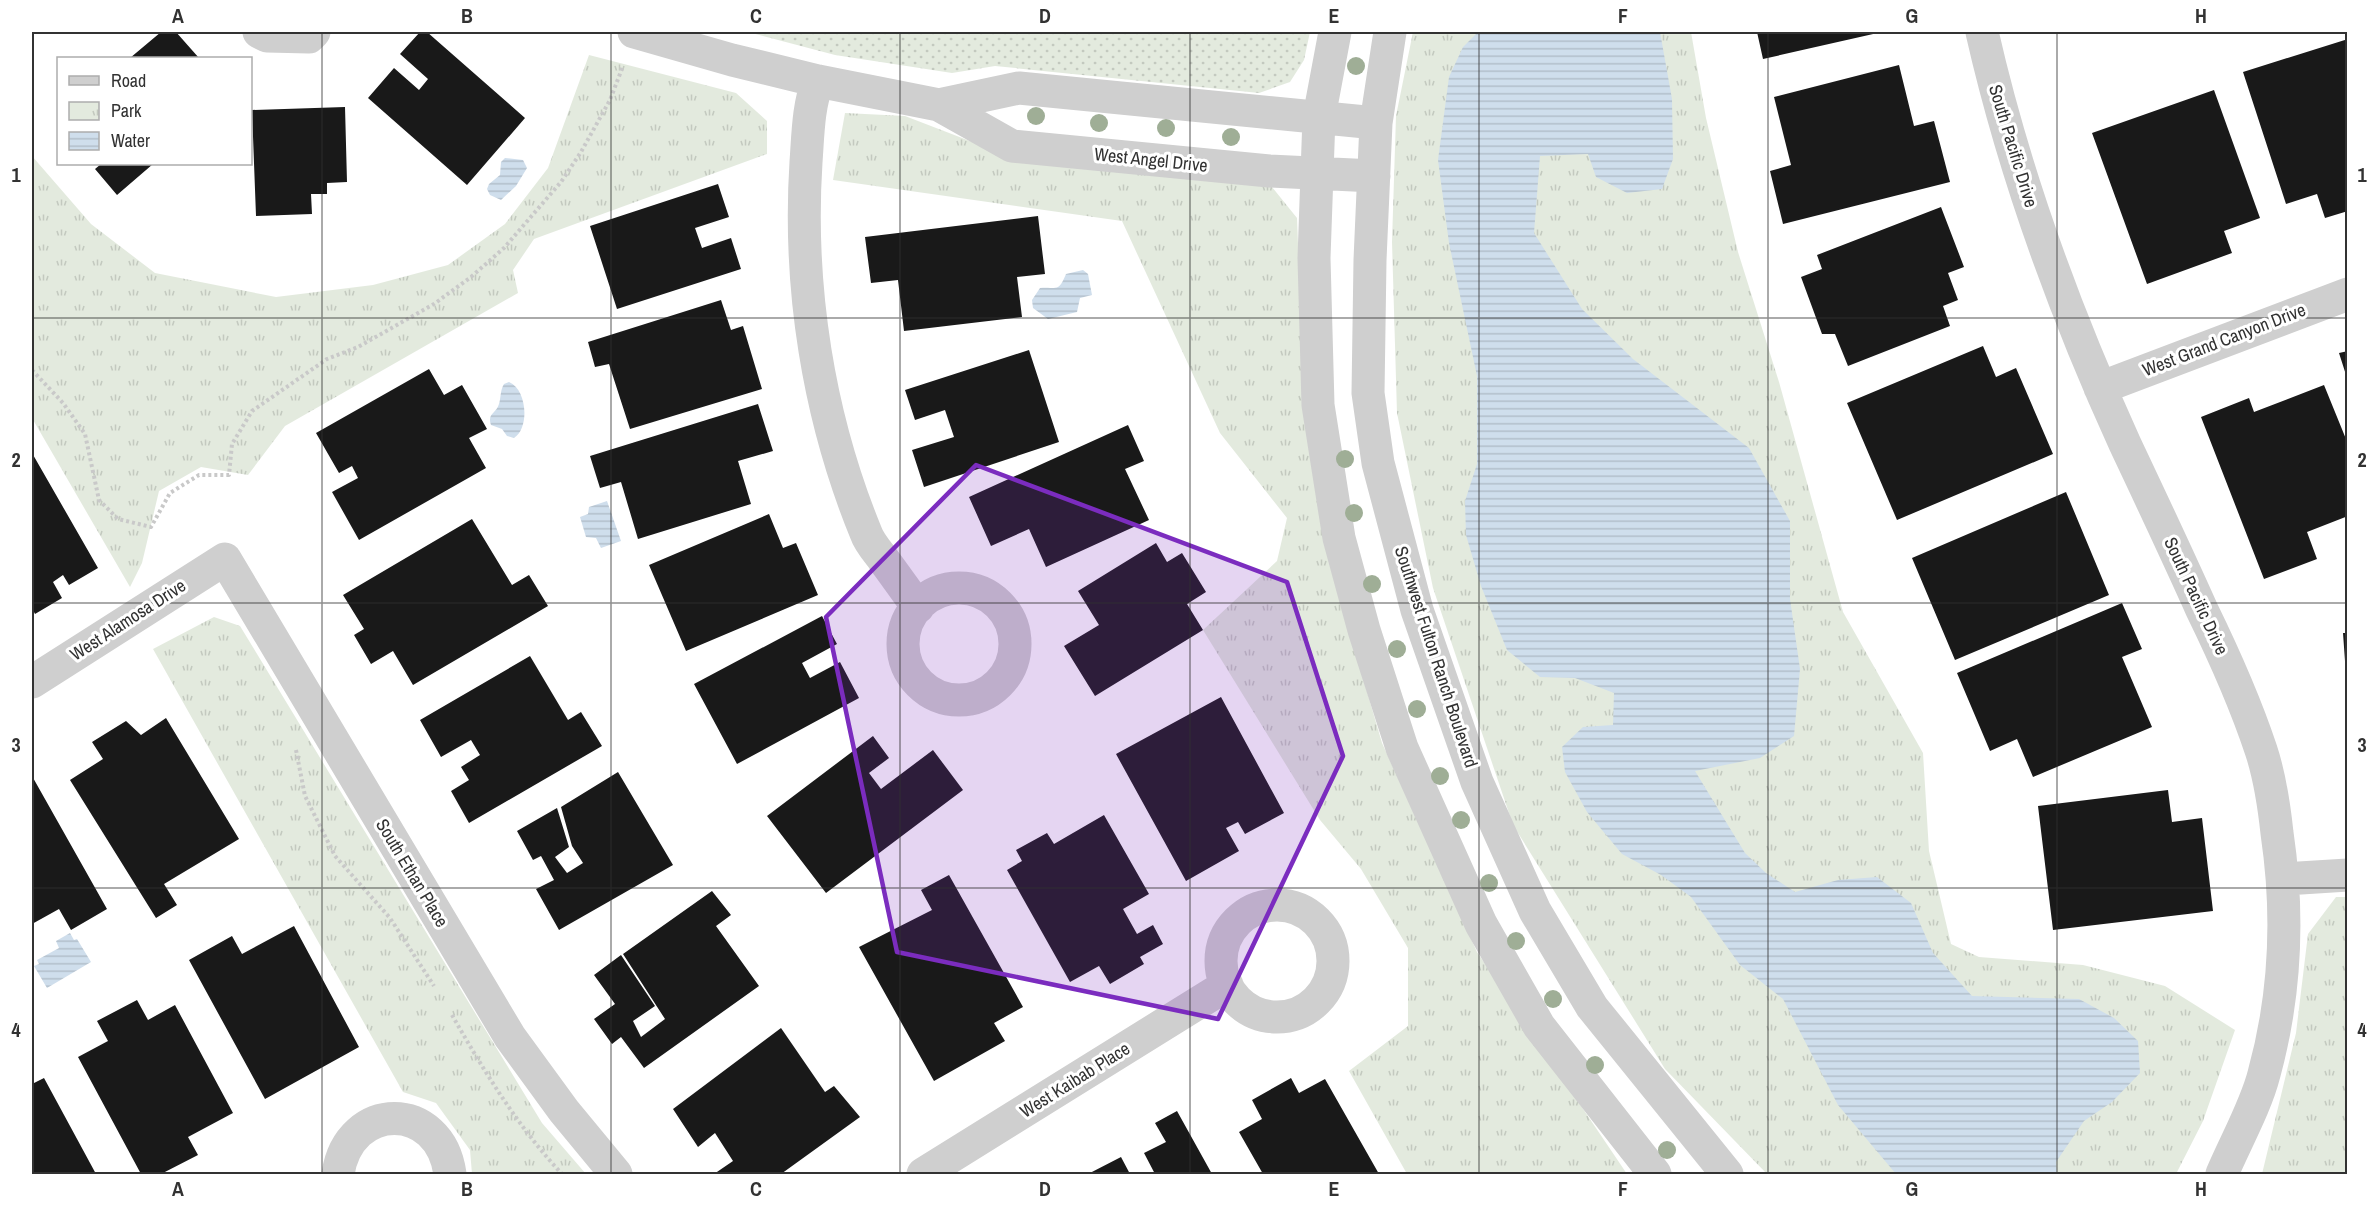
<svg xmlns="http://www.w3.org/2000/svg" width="2379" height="1206" viewBox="0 0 2379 1206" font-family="'Archivo Narrow',sans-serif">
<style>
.grass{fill:url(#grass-dots)}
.park{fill:url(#park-tufts)}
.water{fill:url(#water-rules)}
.building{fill:#191919}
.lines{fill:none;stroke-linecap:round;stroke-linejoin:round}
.path{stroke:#c9c9c9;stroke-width:4;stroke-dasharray:3 3;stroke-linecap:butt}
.minor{stroke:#cfcfcf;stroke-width:33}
.tree{fill:#9fae96}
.marked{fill:#7b2cbf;fill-opacity:0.2;stroke:#7b2cbf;stroke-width:4.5;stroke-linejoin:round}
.grid{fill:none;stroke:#323232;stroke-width:1.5;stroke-opacity:0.55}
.labels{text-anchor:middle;stroke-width:6;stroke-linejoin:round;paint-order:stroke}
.street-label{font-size:18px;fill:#323232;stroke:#fff}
.neatline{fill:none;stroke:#323232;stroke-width:2}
.grid-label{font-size:20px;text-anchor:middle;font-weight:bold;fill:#323232}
</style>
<defs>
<pattern id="grass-dots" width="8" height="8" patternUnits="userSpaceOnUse" patternTransform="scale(1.5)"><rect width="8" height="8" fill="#e3eade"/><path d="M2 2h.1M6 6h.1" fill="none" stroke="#c3c9bf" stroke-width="1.8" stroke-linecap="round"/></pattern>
<pattern id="park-tufts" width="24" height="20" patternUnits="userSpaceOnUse" patternTransform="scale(1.5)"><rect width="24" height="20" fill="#e3eade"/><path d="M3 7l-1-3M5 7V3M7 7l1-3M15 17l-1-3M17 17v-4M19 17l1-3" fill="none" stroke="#c3c9bf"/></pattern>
<pattern id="water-rules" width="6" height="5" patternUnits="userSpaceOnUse" patternTransform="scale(1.5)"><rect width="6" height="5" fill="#cfdeec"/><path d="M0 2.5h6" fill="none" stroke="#b2bfcb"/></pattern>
</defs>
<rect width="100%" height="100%" fill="#fff"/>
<path class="grass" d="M748 32H1310L1304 60 1290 82 1259 93 995 66 952 73 835 55Z"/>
<path class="park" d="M1413 32H1691L1706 118 1738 252 1779 382 1843 612 1923 753 1929 851 1951 944 1979 957 2083 965 2165 986 2235 1030 2203 1121 2176 1174H1767L1665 1069 1513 825 1433 588 1397 413 1392 242 1396 116Z
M589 55 736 93 767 121V154L534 239 513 270 518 293 285 426 248 475 201 467 159 491 142 563 130 587 32 418V156L91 224 155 273 276 297 373 285 448 265 505 224 548 168Z
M845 113 905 116 1014 158 1272 187 1297 218 1304 398 1339 596 1382 743 1477 952 1627 1174H1407L1349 1071 1408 1026V948L1361 869 1320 820 1203 630 1277 561 1287 518 1220 433 1122 221 833 180Z
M214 617 240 626 542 1123 586 1174H472L470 1150 436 1103 403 1092 153 649Z
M2336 897H2348L2347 925 2345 926 2348 1011 2347 1174H2262L2296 1033 2308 934Z"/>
<path class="water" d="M1478 32H1660L1672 99 1673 159 1662 189 1627 193 1596 177 1588 154 1540 156 1534 233 1582 309 1633 359 1749 448 1790 521V599L1800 669 1794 736 1760 758 1695 771 1745 853 1766 873 1795 892 1838 880 1877 877 1911 903 1933 953 1972 996 2079 999 2114 1018 2138 1041 2140 1073 2112 1102 2084 1121 2056 1162 2057 1174H1896L1838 1105 1783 999 1740 965 1691 897 1661 875 1622 854 1587 812 1565 772 1562 747 1583 727 1613 725 1614 693 1575 678 1540 677 1507 650 1481 586 1466 535 1465 501 1477 464V376L1449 243 1438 160 1449 77 1463 47Z
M505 158 523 160 527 168 516 186 501 200 490 195 487 189 489 184 500 175 501 162Z
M1083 270 1088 274 1092 295 1080 298 1077 312 1048 319 1033 308 1032 300 1040 288C1056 286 1058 294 1066 274Z
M509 382C527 389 530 428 514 438L507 436 502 429 491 425C487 413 496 414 499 404 501 397 500 391 504 384Z
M607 501 621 541 601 548 596 538 586 537 580 517 588 514 589 507Z
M70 933 74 940 77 939 91 962 47 988 34 966 39 964 37 960 59 948 56 941Z"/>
<path class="building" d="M161 32H176L199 58H130Z
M420 32H427L525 118 467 185 368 98 394 68 419 90 428 79 400 54Z
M1757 32H1882L1763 59Z
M2348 39V211L2325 218 2317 194 2286 204 2243 72Z
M1899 65 1914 126 1934 121 1950 182 1783 224 1770 171 1791 165 1774 97Z
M2214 90 2260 218 2224 231 2232 253 2147 284 2092 133Z
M345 107 347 182 327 183V194H311L312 214 256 216 252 110Z
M101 164H153L117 195 95 169Z
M718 184 729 217 695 228 702 248 731 238 741 269 617 309 590 226Z
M1941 207 1964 267 1948 273 1958 300 1943 306 1950 326 1848 366 1835 334H1822L1801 277 1822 269 1817 255Z
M1038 216 1045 274 1017 277 1022 317 904 331 898 280 871 283 865 237Z
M721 300 731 330 743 326 762 389 630 429 609 364 595 367 588 342Z
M1983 346 1996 377 2016 368 2053 454 1897 520 1847 403Z
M1029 350 1059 442 924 487 912 450 954 437 945 410 915 420 905 390Z
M2348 351V378H2347L2339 353Z
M429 369 444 395 462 385 487 429 469 438 486 468 359 540 332 492 358 478 352 466 339 473 316 433Z
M2324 385 2348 444V516L2307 532 2317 559 2264 579 2201 417 2249 398 2254 412Z
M758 404 773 451 738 461 751 504 638 539 621 482 600 488 590 456Z
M1128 425 1144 461 1125 469 1149 520 1046 567 1029 529 991 546 969 497Z
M32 453 98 568 69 585 63 575 53 582 62 598 35 614 32 608Z
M2066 492 2109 595 1955 660 1912 558Z
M769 514 783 548 796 543 818 595 686 651 649 565Z
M472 519 512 585 529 575 548 606 413 685 393 651 371 664 354 635 364 629 343 595Z
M1156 543 1167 562 1182 553 1206 592 1187 604 1203 630 1095 696 1064 646 1099 625 1078 591Z
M2122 603 2142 649 2122 657 2152 727 2033 777 2017 739 1990 751 1957 673Z
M822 616 837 644 802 663 810 678 840 662 859 698 737 764 694 684Z
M2343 633H2348V675H2346Z
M530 656 568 720 581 712 602 746 469 823 451 791 469 780 461 767 480 755 471 740 441 757 420 720Z
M1221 697 1284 813 1245 834 1238 822 1226 828 1239 851 1186 881 1116 754Z
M166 718 239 839 164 884 177 905 156 918 70 780 103 759 92 742 126 721 141 735Z
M873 736 889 758 869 773 881 789 933 750 963 790 826 893 767 816Z
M618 772 673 865 559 930 536 889 554 880 541 856 533 860 517 831 557 808 569 847 555 857 567 873 583 863 572 846 561 807Z
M32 776 107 909 71 930 59 909 32 924Z
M2168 790 2172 822 2202 818 2213 911 2053 930 2038 806Z
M1104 815 1149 894 1123 909 1137 934 1153 925 1163 944 1140 957 1144 964 1110 984 1099 966 1070 982 1007 870 1022 861 1016 850 1047 833 1054 844Z
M949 875 1023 1007 994 1023 1005 1041 934 1081 859 947 932 910 921 890Z
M712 891 731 915 716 926 759 986 644 1068 621 1037 612 1044 594 1019 615 1004 594 975 621 955 655 1006 633 1021 641 1037 665 1019 623 954Z
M294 926 359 1047 265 1099 189 960 232 936 242 954Z
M137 1000 148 1020 175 1005 233 1113 188 1137 198 1155 161 1174H141L78 1057 108 1041 97 1021Z
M781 1028 825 1092 834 1086 860 1117 781 1174H714L733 1161 715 1133 698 1147 673 1109Z
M44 1078 96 1174H32V1084Z
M1291 1078 1299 1093 1325 1079 1379 1174H1263L1239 1132 1262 1119 1252 1100Z
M1177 1111 1212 1174H1155L1144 1153 1166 1142 1155 1123Z
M1121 1157 1130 1174H1088Z"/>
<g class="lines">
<path class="path" d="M32 370 63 403 85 434 99 500 118 519 151 527 170 493 199 475H229L232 444 252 411 327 359 358 347 434 304 471 277 504 248 561 182 581 152 610 100 623 66
M296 750 305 796 335 856 390 918 434 986
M452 1015C484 1071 518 1127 562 1174"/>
<path class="minor" d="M259 32 267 36 309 37 314 32
M634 32 732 60 818 81 939 105 1012 146 1269 171 1374 176
M1335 32 1319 117 1314 258 1318 405 1339 538 1364 630 1402 748 1481 924 1539 1026 1655 1174
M1390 32 1376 123 1370 260 1368 393 1378 463 1417 610 1477 782 1535 911 1592 1007 1727 1174
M1982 32C2014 173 2065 312 2125 444 2151 499 2177 554 2202 610 2224 655 2245 702 2261 750 2270 777 2274 805 2277 833 2289 914 2286 994 2264 1074 2256 1106 2235 1143 2222 1174
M818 81C808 106 808 135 806 162 798 287 818 416 866 533 869 542 877 551 883 559 895 575 906 591 918 607
M939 105 1019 88 1376 123
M2100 388 2348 294
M903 644a56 56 0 1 1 112 0a56 56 0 1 1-112 0Z
M32 682 225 559 510 1037 564 1111 616 1174
M2284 879 2348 875
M1221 961a56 56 0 1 1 112 0a56 56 0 1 1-112 0Z
M338 1174C349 1100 440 1100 450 1174
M923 1174 1227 985"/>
</g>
<g class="tree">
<circle cx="1356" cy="66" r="9"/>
<circle cx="1036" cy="116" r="9"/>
<circle cx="1099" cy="123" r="9"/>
<circle cx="1166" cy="128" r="9"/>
<circle cx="1231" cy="137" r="9"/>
<circle cx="1345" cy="459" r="9"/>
<circle cx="1354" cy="513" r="9"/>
<circle cx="1372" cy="584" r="9"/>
<circle cx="1397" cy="649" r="9"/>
<circle cx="1417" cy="709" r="9"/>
<circle cx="1440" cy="776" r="9"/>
<circle cx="1461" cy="820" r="9"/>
<circle cx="1489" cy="883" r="9"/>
<circle cx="1516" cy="941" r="9"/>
<circle cx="1553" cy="999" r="9"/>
<circle cx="1595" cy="1065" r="9"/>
<circle cx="1667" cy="1150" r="9"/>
</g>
<path class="marked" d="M976 465 1287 582 1343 756 1218 1019 897 952 826 617Z"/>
<path class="grid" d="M322 32V1174M611 32V1174M900 32V1174M1190 32V1174M1479 32V1174M1768 32V1174M2057 32V1174M32 318H2348M32 603H2348M32 888H2348"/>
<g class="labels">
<g class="street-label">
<text transform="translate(2013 146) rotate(73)" y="6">South Pacific Drive</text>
<text transform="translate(1151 160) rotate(6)" y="6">West Angel Drive</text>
<text transform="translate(2224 340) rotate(-21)" y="6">West Grand Canyon Drive</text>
<text transform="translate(2196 596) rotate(65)" y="6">South Pacific Drive</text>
<text transform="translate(128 620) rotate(-33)" y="6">West Alamosa Drive</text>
<text transform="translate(1436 657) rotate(72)" y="6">Southwest Fulton Ranch Boulevard</text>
<text transform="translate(412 873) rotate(59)" y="6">South Ethan Place</text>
<text transform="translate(1075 1080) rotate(-32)" y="6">West Kaibab Place</text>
</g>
</g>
<rect width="2379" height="1206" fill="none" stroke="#ffffff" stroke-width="66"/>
<rect x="57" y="57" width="195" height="108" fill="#ffffff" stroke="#adadad" stroke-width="1.5"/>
<rect x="69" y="76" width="30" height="9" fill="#cfcfcf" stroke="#adadad" stroke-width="1.5"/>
<text x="111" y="87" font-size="18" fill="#323232">Road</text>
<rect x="69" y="102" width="30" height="18" fill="url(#park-tufts)" stroke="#adadad" stroke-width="1.5"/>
<text x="111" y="117" font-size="18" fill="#323232">Park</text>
<rect x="69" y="132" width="30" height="18" fill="url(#water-rules)" stroke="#adadad" stroke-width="1.5"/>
<text x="111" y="147" font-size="18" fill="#323232">Water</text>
<rect x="33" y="33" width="2313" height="1140" class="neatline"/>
<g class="grid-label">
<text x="178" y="23">A</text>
<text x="467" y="23">B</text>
<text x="756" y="23">C</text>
<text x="1045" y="23">D</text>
<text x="1334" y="23">E</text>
<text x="1623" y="23">F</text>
<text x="1912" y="23">G</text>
<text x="2201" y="23">H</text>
<text x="16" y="182">1</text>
<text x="2362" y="182">1</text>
<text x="16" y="467">2</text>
<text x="2362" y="467">2</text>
<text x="16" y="752">3</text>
<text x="2362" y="752">3</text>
<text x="16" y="1037">4</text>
<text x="2362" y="1037">4</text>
<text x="178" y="1196">A</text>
<text x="467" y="1196">B</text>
<text x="756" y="1196">C</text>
<text x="1045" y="1196">D</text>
<text x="1334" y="1196">E</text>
<text x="1623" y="1196">F</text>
<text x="1912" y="1196">G</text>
<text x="2201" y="1196">H</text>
</g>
</svg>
